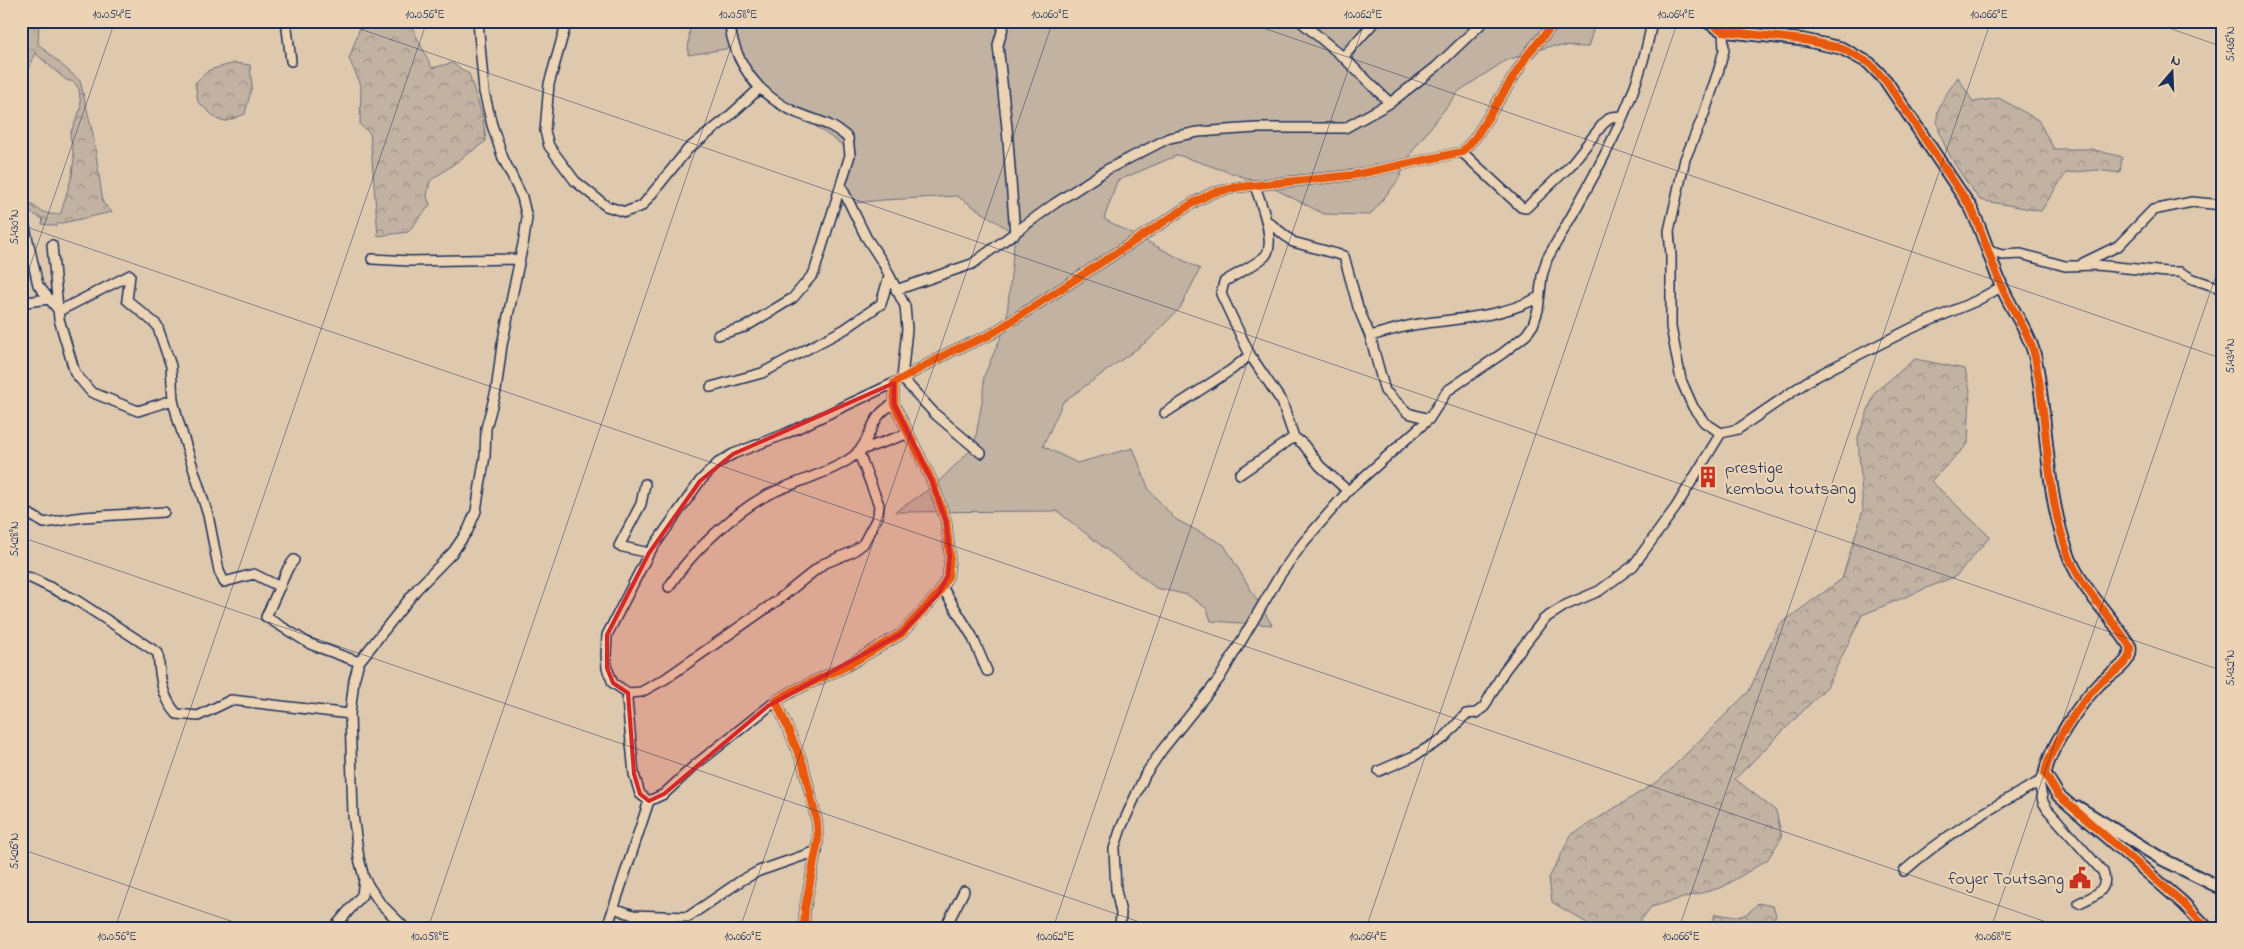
<svg xmlns="http://www.w3.org/2000/svg" width="2244" height="949" viewBox="0 0 2244 949" font-family="'Indie Flower',sans-serif">
<style>
.grass{fill:#c2b2a2;stroke:#6e7080}
.forest{fill:url(#forest-crowns);stroke:#6e7080}
.lines{fill:none;stroke-linecap:round;stroke-linejoin:round}
.minor-casing{stroke:#1b2f5e;stroke-width:12}
.tertiary-casing{stroke:#1b2f5e;stroke-width:15}
.minor{stroke:#ebd3b3;stroke-width:9}
.tertiary{stroke:#ebd3b3;stroke-width:11}
.cycleway-casing{stroke:#ebd3b3;stroke-width:11}
.cycleway{stroke:#e8590c;stroke-width:8}
.marked{fill:#d62828;fill-opacity:0.2;stroke:#d62828;stroke-width:4;stroke-linejoin:round}
.ticks{fill:none;stroke:#1b2f5e;stroke-width:1;stroke-opacity:0.45}
.labels{text-anchor:middle;stroke-width:4.5;stroke-linejoin:round;paint-order:stroke}
.poi-label{font-size:18px;fill:#1b2f5e;stroke:#ebd3b3;text-anchor:start}
.neatline{fill:none;stroke:#1b2f5e;stroke-width:2}
.ticks-label{font-size:12px;text-anchor:middle;fill:#1b2f5e}
</style>
<defs>
<pattern id="forest-crowns" width="20" height="18" patternUnits="userSpaceOnUse" patternTransform="scale(1.25)"><rect width="20" height="18" fill="#c2b2a2"/><path d="M2 6a3 3 0 1 1 6 0M12 15a3 3 0 1 1 6 0" fill="none" stroke="#9d9187"/></pattern>
</defs>
<rect width="100%" height="100%" fill="#dec9ae"/>
<filter id="ink" filterUnits="userSpaceOnUse"><feTurbulence type="fractalNoise" baseFrequency=".02" numOctaves="2"/><feDisplacementMap in="SourceGraphic" scale="10" xChannelSelector="R" yChannelSelector="G"/><feConvolveMatrix kernelMatrix="1 2 1 2 8 2 1 2 1" color-interpolation-filters="sRGB"/></filter>
<g filter="url(#ink)">
<path class="grass" d="M690 21H1596L1588 47 1551 46 1505 61 1459 91 1413 150 1397 182 1370 215 1324 214 1267 185 1178 155 1117 181 1104 219 1200 269 1180 308 1149 340 1063 402 1043 446 1077 463 1133 448 1149 490 1175 519 1224 545 1272 625 1211 621 1207 609 1188 595 1156 588 1057 511 895 512 934 486 974 447 983 396 984 376 1006 325 1015 234 957 196 883 200 836 205 848 149 808 121 755 94 734 61 731 48 688 55Z"/>
<path class="forest" d="M21 21H39L38 44 80 81 93 134 103 203 112 212 58 224 57 226 42 224 43 219 21 208V197C32 204 46 219 61 213L72 175 74 158 70 134 81 108 79 89 74 82 66 80 35 53 21 84Z
M362 21H409L432 68 452 63 469 74 483 118 486 141 430 181 427 196 430 205 408 232 378 236 370 133 360 125 361 85 349 59Z
M235 63 250 65 252 86 245 114 227 121 218 120 198 102 195 83 209 70Z
M1958 77 1973 102 1999 98 2038 120 2054 149H2091L2122 157 2120 173 2097 170 2066 173 2041 211 1980 200C1966 182 1931 135 1938 111 1941 99 1952 87 1958 77Z
M1915 359 1965 369 1970 390 1968 444 1931 481 1990 537 1956 576 1862 615 1827 687 1735 779 1776 811 1782 837 1767 860 1723 887 1651 907 1635 928H1595L1552 902 1549 878 1571 835 1660 780 1749 691 1779 625 1842 579 1863 510 1858 437 1875 392Z
M1758 903 1773 906 1776 915 1769 928H1711L1715 914C1737 916 1742 922 1758 903Z"/>
<g class="lines">
<g class="minor-casing">
<path id="minor" d="M286 21 291 61
M567 21 549 84 545 131 549 146 575 181 606 206 625 212 642 206 688 149 725 120 760 88
M1005 21 998 45 1007 128 1015 234
M1300 21 1343 57 1390 103
M1343 57 1375 21
M1462 152 1521 207 1526 208 1569 167 1603 124 1611 117 1622 116
M1255 186C1260 201 1278 245 1264 257 1252 267 1236 274 1224 282L1221 294 1250 355 1282 402 1294 437
M842 188 866 237 883 263 905 306 907 329 902 378 935 414 981 453
M21 219 24 223 38 285 59 311 130 275
M1267 221 1293 242 1344 256 1358 307 1370 336 1385 391 1408 413 1429 419
M52 245 59 319 75 373 91 392 138 411 173 400
M1989 251 2002 255 2021 254 2065 266 2096 265 2167 272H2180L2193 279 2223 289
M372 259 410 261 519 259
M2083 263 2118 246 2153 210 2192 202 2223 205
M130 275 127 300 157 325 171 366 173 400 178 420 208 515 219 571 224 582 254 574 280 587
M896 290 972 264 1054 204 1108 169 1169 138 1198 132 1256 128H1345L1390 103 1436 67 1484 21
M21 305 26 302 49 299
M718 335 745 327 793 298 814 273 850 155 848 138C832 123 817 121 797 113 770 101 750 82 738 55 734 45 729 32 730 21
M1370 336C1386 332 1403 326 1419 324 1460 318 1503 317 1539 297
M894 383 783 435 733 454 718 463 700 481 649 553 607 635 606 655 607 668 613 683 628 693 641 692 665 679 778 600 823 564 852 552 863 544 878 516 879 505 858 451 907 434
M711 387 762 373 845 329 881 304 889 276
M1165 413 1231 370 1250 355
M1721 433 1738 429 1808 381 1832 368 1910 329 1976 301 2001 287
M1240 474 1294 437 1303 444 1320 466 1348 491
M645 484 641 504 619 546 649 553
M21 509 44 523 83 517 164 512
M294 560 288 568 266 617 310 644 359 662
M21 576 31 578 76 600 158 653C160 676 161 696 177 714L198 716 231 700 350 714
M669 587C689 554 740 506 776 491 798 481 842 469 858 452 873 436 870 415 894 404
M942 587 972 636 987 671
M628 693 627 700 634 774 640 794 649 801
M1379 771 1414 756 1444 738 1466 714 1476 713 1484 707 1504 671 1544 619 1566 605 1599 591 1633 566 1676 507 1721 433 1704 422 1693 407 1681 380 1671 327V256L1669 231 1685 159 1704 114 1719 69 1724 50 1723 31
M2039 782 2043 802 2048 810 2103 872C2110 890 2093 897 2079 903
M1904 871C1945 835 1991 807 2039 782L2045 774
M614 908 633 915 688 917 742 880 759 871 817 851
M334 928 362 895 364 879
M405 928 380 903 370 888 364 878 359 858 353 815 350 714 354 680 359 662 417 589 453 552 468 530 476 511 479 492 485 456 486 428 496 391 502 345 524 239 527 218 522 197 503 158 492 125 484 92 478 21
M607 928 649 801 664 794 695 765 776 701
M804 928 805 908 818 841 817 822 803 764 776 701 793 691 845 667 901 634 939 593 948 576 950 556 946 521 932 481 894 404V383L952 351 990 335 1193 203 1212 193 1239 187 1354 175 1462 152 1475 138 1528 54 1556 21
M945 928 964 891
M1120 928 1121 913 1116 890 1114 849 1121 828 1145 775 1162 750 1219 679 1280 575 1303 543 1348 491 1429 419 1447 391 1503 353 1526 335 1533 325 1538 310 1542 276 1547 259C1589 185 1638 107 1652 21"/>
</g>
<g class="tertiary-casing">
<path id="tertiary" d="M1706 21 1723 31 1804 40 1841 48 1869 63 1886 81 1971 208C1983 233 1990 259 2001 285 2011 310 2029 331 2035 357 2049 425 2044 494 2070 559 2084 592 2112 616 2130 647 2130 653 2130 656 2126 661 2119 671 2107 676 2099 684 2081 702 2049 748 2045 774L2058 795 2183 903 2207 928
M2079 808 2162 859 2223 889"/>
</g>
<use href="#minor" class="minor"/>
<use href="#tertiary" class="tertiary"/>
<g class="cycleway-casing">
<path id="cycleway" d="M1706 21 1723 31 1804 40 1841 48 1869 63 1886 81 1971 208C1983 233 1990 259 2001 285 2011 310 2029 331 2035 357 2049 425 2044 494 2070 559 2084 592 2112 616 2130 647 2130 653 2130 656 2126 661 2119 671 2107 676 2099 684 2081 702 2049 748 2045 774L2058 795 2183 903 2207 928
M804 928 805 908 818 841 817 822 803 764 776 701 793 691 845 667 901 634 939 593 948 576 950 556 946 521 932 481 894 404V383L952 351 990 335 1193 203 1212 193 1239 187 1354 175 1462 152 1475 138 1528 54 1556 21"/>
</g>
<use href="#cycleway" class="cycleway"/>
</g>
</g>
<path class="marked" d="M894 383V404L932 481 946 521 950 556 948 576 939 593 901 634 768 706 664 794 649 801 640 794 634 774 628 693 613 683 607 668V635L649 553 700 481 733 454Z"/>
<path class="ticks" d="M337 21 2223 671M1243 21 2223 359M2149 21 2223 47M21 225 2064 928M21 292 115 21M21 537 1157 928M21 849 251 928M115 928 427 21M428 928 740 21M740 928 1053 21M1053 928 1365 21M1366 928 1678 21M1679 928 1991 21M1991 928 2223 255"/>
<defs>
<g id="building-bare" transform="scale(1.725)"><path d="M-4-6H4V6H1V3H-1V6H-4ZM-2.5-4.3h1.7v1.8h-1.7ZM.8-4.3h1.7v1.8H.8ZM-2.5-1h1.7V.8h-1.7ZM.8-1h1.7V.8H.8Z" fill="#c8321e" stroke="#ebd3b3" stroke-width="2.5" paint-order="stroke"/></g>
<g id="civic-bare" transform="scale(1.725)"><path d="M-.6-6.5H3V-4.5H.6V-3L4-1V1h2V6H-6V1h2V-1L-.6-3ZM-1.2 2.5V6h2.4V2.5Z" fill="#c8321e" stroke="#ebd3b3" stroke-width="2.5" paint-order="stroke"/></g>
</defs>
<g fill-rule="evenodd">
<use href="#building-bare" x="1708" y="477"/>
<use href="#civic-bare" x="2080" y="878"/>
</g>
<g class="labels">
<g class="poi-label">
<text x="1725" y="473">prestige<tspan x="1725" dy="21">kembou toutsang</tspan></text>
<text x="2064" y="884" text-anchor="end">foyer Toutsang</text>
</g>
</g>
<rect width="2244" height="949" fill="none" stroke="#ebd3b3" stroke-width="55"/>
<g transform="translate(2172 72) rotate(19)" stroke="#ebd3b3" stroke-width="4" paint-order="stroke">
<path d="M0-4L9 19L0 12L-9 19Z" fill="#1b2f5e"/>
<text y="-8" font-size="14" font-weight="bold" text-anchor="middle" fill="#1b2f5e">N</text>
</g>
<rect x="28" y="28" width="2188" height="894" class="neatline"/>
<g class="ticks-label">
<text x="112" y="18">10.054°E</text>
<text x="425" y="18">10.056°E</text>
<text x="738" y="18">10.058°E</text>
<text x="1050" y="18">10.060°E</text>
<text x="1363" y="18">10.062°E</text>
<text x="1676" y="18">10.064°E</text>
<text x="1989" y="18">10.066°E</text>
<text transform="translate(2230 44) rotate(-90)" y="4">5.436°N</text>
<text transform="translate(14 227) rotate(-90)" y="4">5.430°N</text>
<text transform="translate(2230 356) rotate(-90)" y="4">5.434°N</text>
<text transform="translate(14 539) rotate(-90)" y="4">5.428°N</text>
<text transform="translate(2230 668) rotate(-90)" y="4">5.432°N</text>
<text transform="translate(14 851) rotate(-90)" y="4">5.426°N</text>
<text x="117" y="940">10.056°E</text>
<text x="430" y="940">10.058°E</text>
<text x="743" y="940">10.060°E</text>
<text x="1055" y="940">10.062°E</text>
<text x="1368" y="940">10.064°E</text>
<text x="1681" y="940">10.066°E</text>
<text x="1993" y="940">10.068°E</text>
</g>
</svg>
